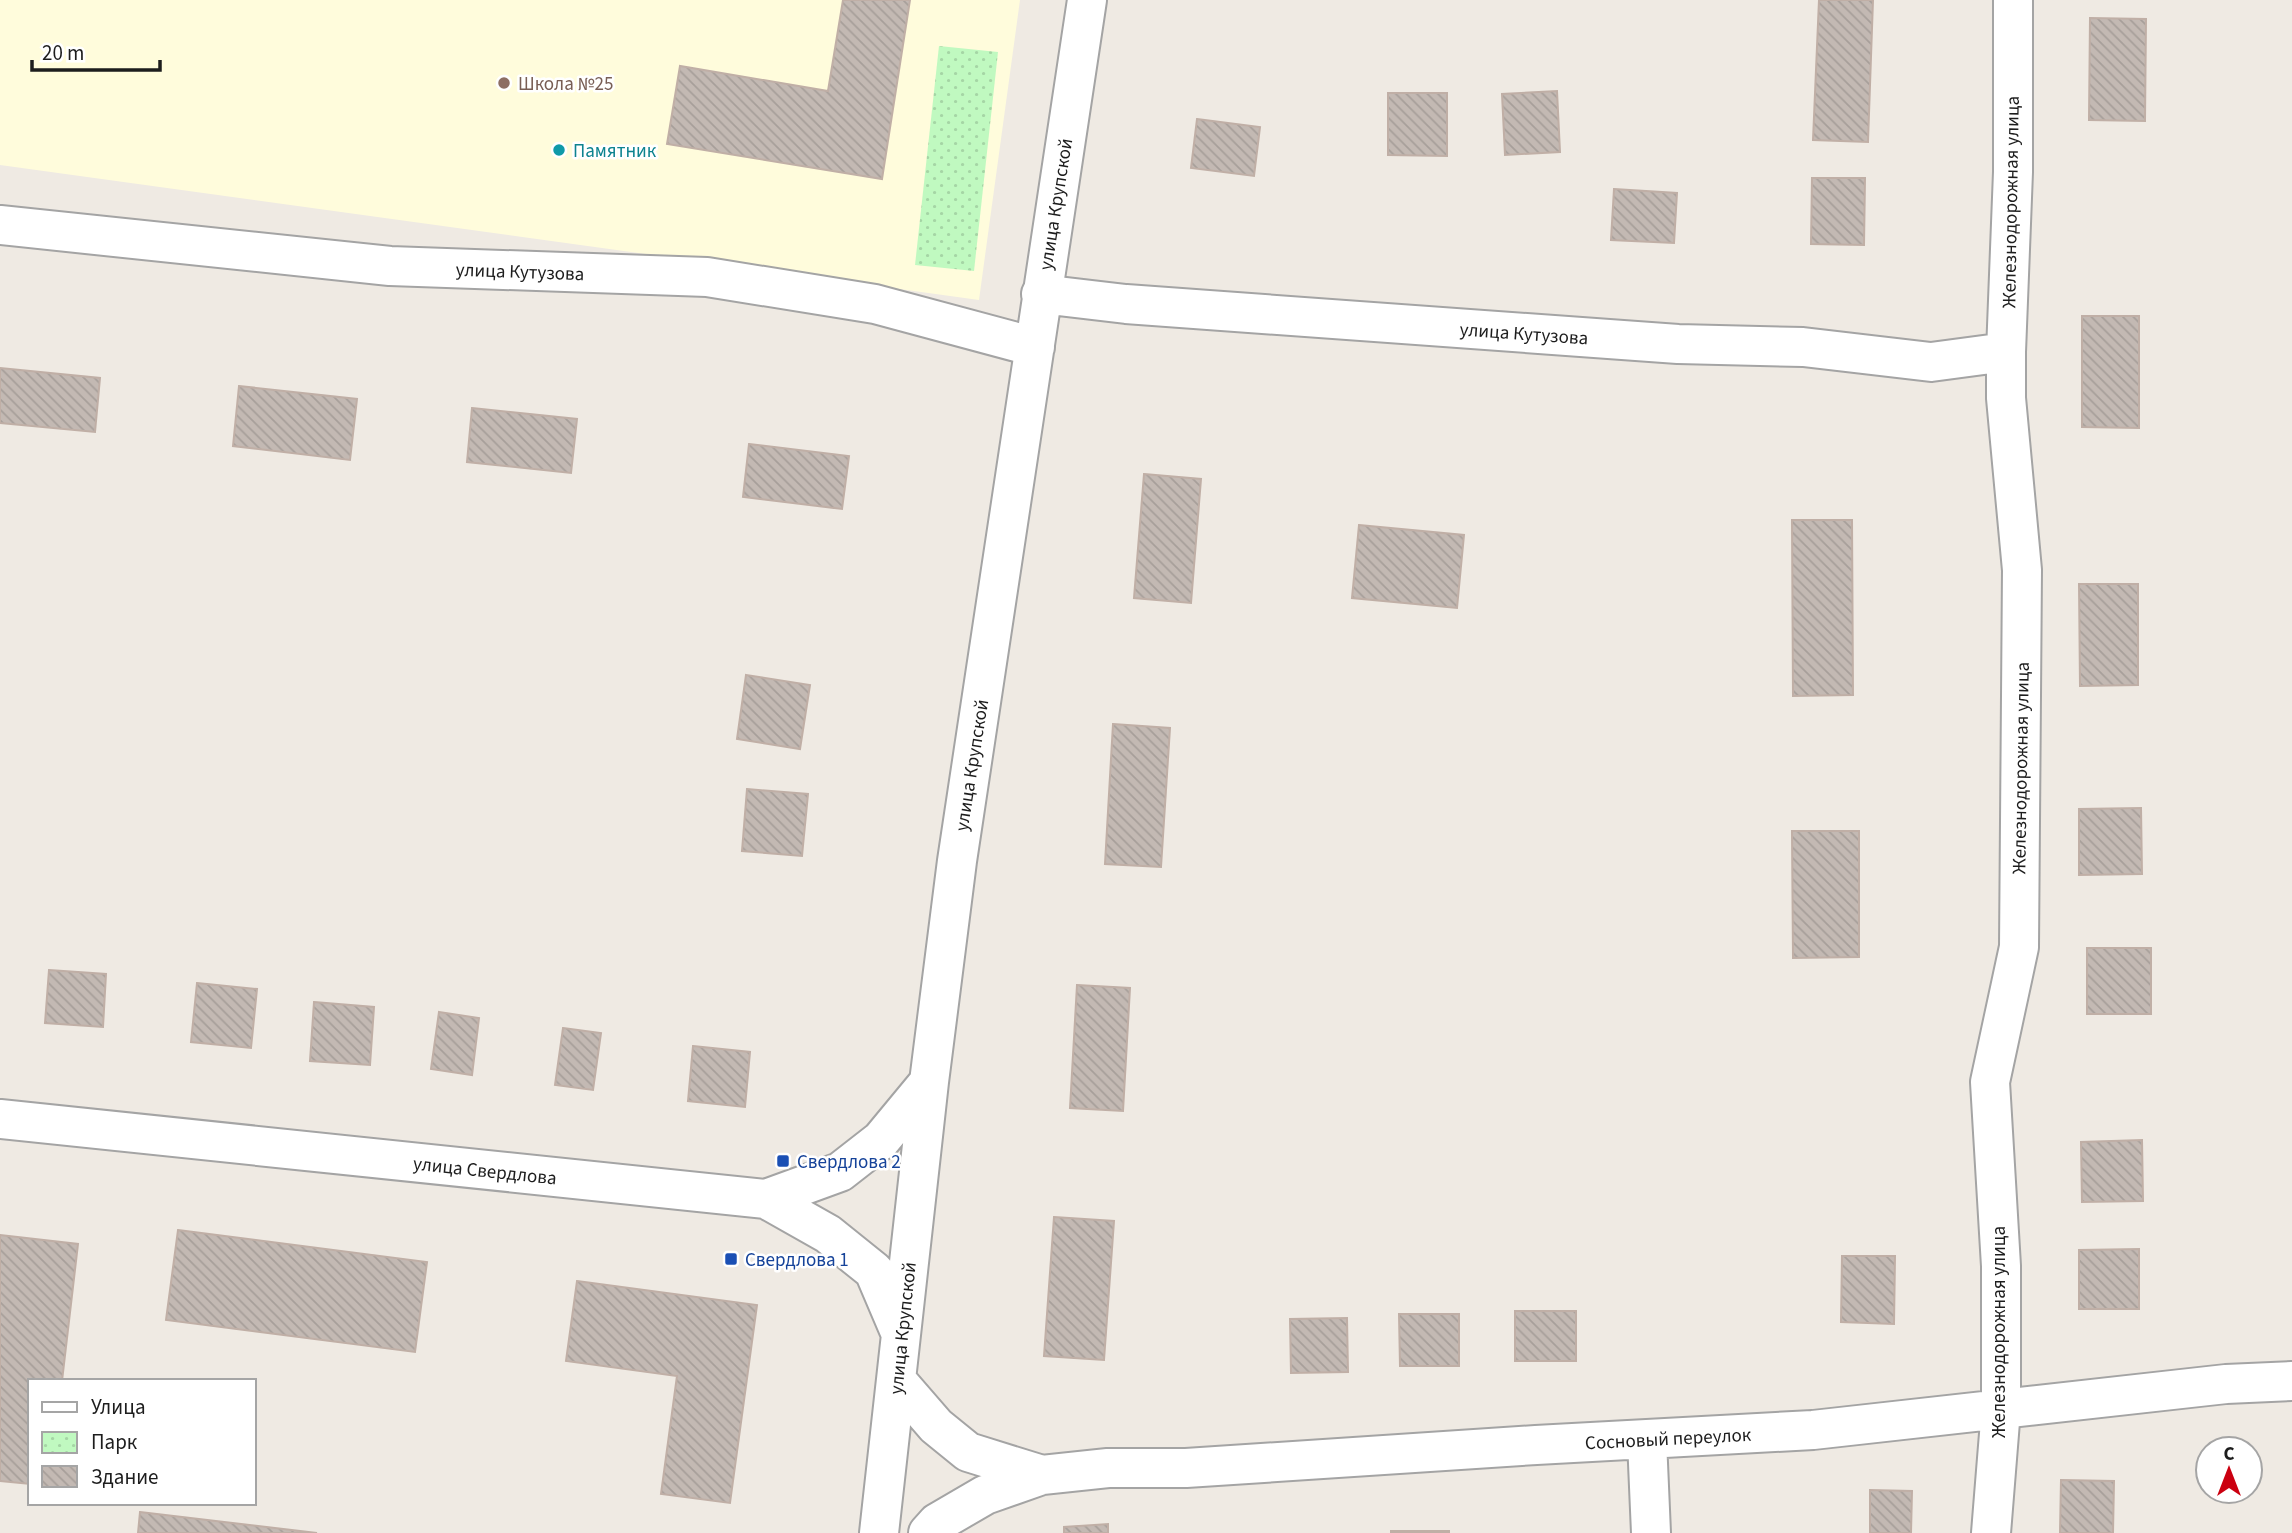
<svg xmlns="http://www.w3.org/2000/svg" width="2292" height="1533" viewBox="0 0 2292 1533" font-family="'Source Sans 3',sans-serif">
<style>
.education{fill:#fffcdc}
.park{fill:url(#park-dots)}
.building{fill:url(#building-back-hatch);stroke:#c0afa6;stroke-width:2}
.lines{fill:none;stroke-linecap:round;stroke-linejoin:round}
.street-casing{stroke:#a4a4a4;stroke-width:42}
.street{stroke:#fff;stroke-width:38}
.education-dot{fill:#8d6e63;stroke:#fff;stroke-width:2.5}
.culture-dot{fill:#0f9aa8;stroke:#fff;stroke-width:2.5}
.transit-dot{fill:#1a4fb4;stroke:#fff;stroke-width:2.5}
.labels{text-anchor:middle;stroke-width:5;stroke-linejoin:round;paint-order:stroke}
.education-label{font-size:19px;fill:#785e54;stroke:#fff;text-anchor:start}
.culture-label{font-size:19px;fill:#0d838f;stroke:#fff;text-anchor:start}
.street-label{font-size:19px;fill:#1d1d1d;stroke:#fff}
.transit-label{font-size:19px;fill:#164399;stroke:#fff;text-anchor:start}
</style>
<defs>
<pattern id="park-dots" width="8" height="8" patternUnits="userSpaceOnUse" patternTransform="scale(1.75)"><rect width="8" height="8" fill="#c0f9c0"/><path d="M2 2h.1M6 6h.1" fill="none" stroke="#a5d5a5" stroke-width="1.8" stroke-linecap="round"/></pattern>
<pattern id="building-back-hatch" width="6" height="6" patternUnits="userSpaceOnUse" patternTransform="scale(1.75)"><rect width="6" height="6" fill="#c3b9b3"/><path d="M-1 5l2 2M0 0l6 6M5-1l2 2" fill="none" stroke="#a79f9a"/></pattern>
</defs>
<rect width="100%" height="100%" fill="#efeae3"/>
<path class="education" d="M0 0H1020L979 300 0 165Z"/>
<path class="park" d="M939 46 998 52 974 271 915 265Z"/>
<path class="building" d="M843 0H910L882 179 667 144 680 66 828 91Z
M1819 0H1873L1868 142 1813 140Z
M2090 18 2146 19 2145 121 2089 120Z
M1557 91 1560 152 1505 155 1502 94Z
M1388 93H1447V156L1388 155Z
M1197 119 1260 127 1254 176 1191 168Z
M1812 178H1865L1864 245 1811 244Z
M1614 189 1677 193 1674 243 1611 240Z
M2082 316H2139V428L2082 427Z
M0 368 100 378 95 432 0 423Z
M239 386 357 399 350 460 233 446Z
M472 408 577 419 571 473 467 462Z
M749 444 849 456 842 509 743 497Z
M1144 474 1201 479 1191 603 1134 598Z
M1792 520H1852L1853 695 1793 696Z
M1359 525 1464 535 1457 608 1352 598Z
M2079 584H2138V685L2080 686Z
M746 675 810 685 800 749 737 739Z
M1113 724 1170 728 1161 867 1105 864Z
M747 789 808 794 802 856 742 851Z
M2141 808 2142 874 2079 875V809Z
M1792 831H1859V957L1793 958Z
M2087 948H2151V1014H2087Z
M49 970 106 974 103 1027 45 1023Z
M197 983 257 989 251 1048 191 1042Z
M1077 985 1130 988 1123 1111 1070 1108Z
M314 1002 374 1007 370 1065 310 1061Z
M439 1012 479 1018 472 1075 431 1069Z
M563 1028 601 1033 593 1090 555 1085Z
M693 1046 750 1052 745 1107 688 1101Z
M2142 1140 2143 1201 2082 1202 2081 1142Z
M1054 1217 1114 1221 1104 1360 1044 1356Z
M178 1230 427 1262 415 1352 166 1320Z
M0 1235 78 1244 62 1381H30V1484L0 1481Z
M2139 1249V1309H2079V1250Z
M1842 1256H1895L1894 1324 1841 1322Z
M577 1281 757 1305 730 1503 661 1494 677 1376 566 1361Z
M1515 1311H1576V1361H1515Z
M1399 1314H1459V1366H1400Z
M1347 1318 1348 1372 1291 1373 1290 1319Z
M2061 1480 2114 1481 2113 1533H2060Z
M1870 1490 1912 1491 1911 1533H1870Z
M140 1512 317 1533H138Z
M1108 1524V1533H1064V1527Z
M1391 1531H1449V1533H1391Z"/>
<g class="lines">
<g class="street-casing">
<path id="street" d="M0 225 390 266 707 277 875 304 1035 347
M1041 294 1126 304 1678 344 1803 347 1931 362 2006 352
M0 1119 766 1199 840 1172 881 1140 929 1082
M766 1199 828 1234 874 1271 900 1332
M897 1381 936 1426 968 1452 1042 1475
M1647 1440 1651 1533
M879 1533 929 1082 957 861 1087 0
M928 1533 937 1523 985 1495 1042 1475 1108 1468H1186L1536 1445 1813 1430 2226 1384 2292 1381
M1991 1533 2001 1409V1266L1990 1082 2019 947 2022 570 2006 398V352L2013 172V0"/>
</g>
<use href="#street" class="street"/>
</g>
<circle class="education-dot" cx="504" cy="83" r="7"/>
<circle class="culture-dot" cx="559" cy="150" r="7"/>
<g class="transit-dot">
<rect x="776" y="1154" width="14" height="14" rx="3.5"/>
<rect x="724" y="1252" width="14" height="14" rx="3.5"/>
</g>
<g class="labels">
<g class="education-label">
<text x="518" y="90">Школа №25</text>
</g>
<g class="culture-label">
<text x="573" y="157">Памятник</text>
</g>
<g class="street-label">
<text transform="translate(2010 202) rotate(-89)" y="7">Железнодорожная улица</text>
<text transform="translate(1055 204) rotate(-81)" y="7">улица Крупской</text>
<text transform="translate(520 271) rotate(2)" y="7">улица Кутузова</text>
<text transform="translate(1524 333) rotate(4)" y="7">улица Кутузова</text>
<text transform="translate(971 765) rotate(-81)" y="7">улица Крупской</text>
<text transform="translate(2020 768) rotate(-89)" y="7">Железнодорожная улица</text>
<text transform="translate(485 1170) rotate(6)" y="7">улица Свердлова</text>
<text transform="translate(902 1328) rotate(-84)" y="7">улица Крупской</text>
<text transform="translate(1998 1332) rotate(-90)" y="7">Железнодорожная улица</text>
<text transform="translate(1668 1438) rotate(-3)" y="7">Сосновый переулок</text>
</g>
<g class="transit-label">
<text x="797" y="1168">Свердлова 2</text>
<text x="745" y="1266">Свердлова 1</text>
</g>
</g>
<rect x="28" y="1379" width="228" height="126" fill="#ffffff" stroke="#a5a5a5" stroke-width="2"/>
<rect x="42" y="1402" width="35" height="10" fill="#ffffff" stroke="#a5a5a5" stroke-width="2"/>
<text x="91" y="1414" font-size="21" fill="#1d1d1d">Улица</text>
<rect x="42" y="1432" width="35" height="21" fill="url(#park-dots)" stroke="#a5a5a5" stroke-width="2"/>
<text x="91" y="1449" font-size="21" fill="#1d1d1d">Парк</text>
<rect x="42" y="1466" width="35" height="21" fill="url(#building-back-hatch)" stroke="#a5a5a5" stroke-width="2"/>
<text x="91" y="1484" font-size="21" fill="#1d1d1d">Здание</text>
<g transform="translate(2229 1470)"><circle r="33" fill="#ffffff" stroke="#a5a5a5" stroke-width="2"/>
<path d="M0-5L12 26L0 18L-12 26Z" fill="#cb0010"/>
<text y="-10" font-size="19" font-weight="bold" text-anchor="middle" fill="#1d1d1d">С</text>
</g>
<path d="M32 60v10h128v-10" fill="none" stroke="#1d1d1d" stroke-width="3.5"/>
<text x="42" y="60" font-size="21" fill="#1d1d1d" stroke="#ffffff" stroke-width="5" paint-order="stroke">20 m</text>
</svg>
